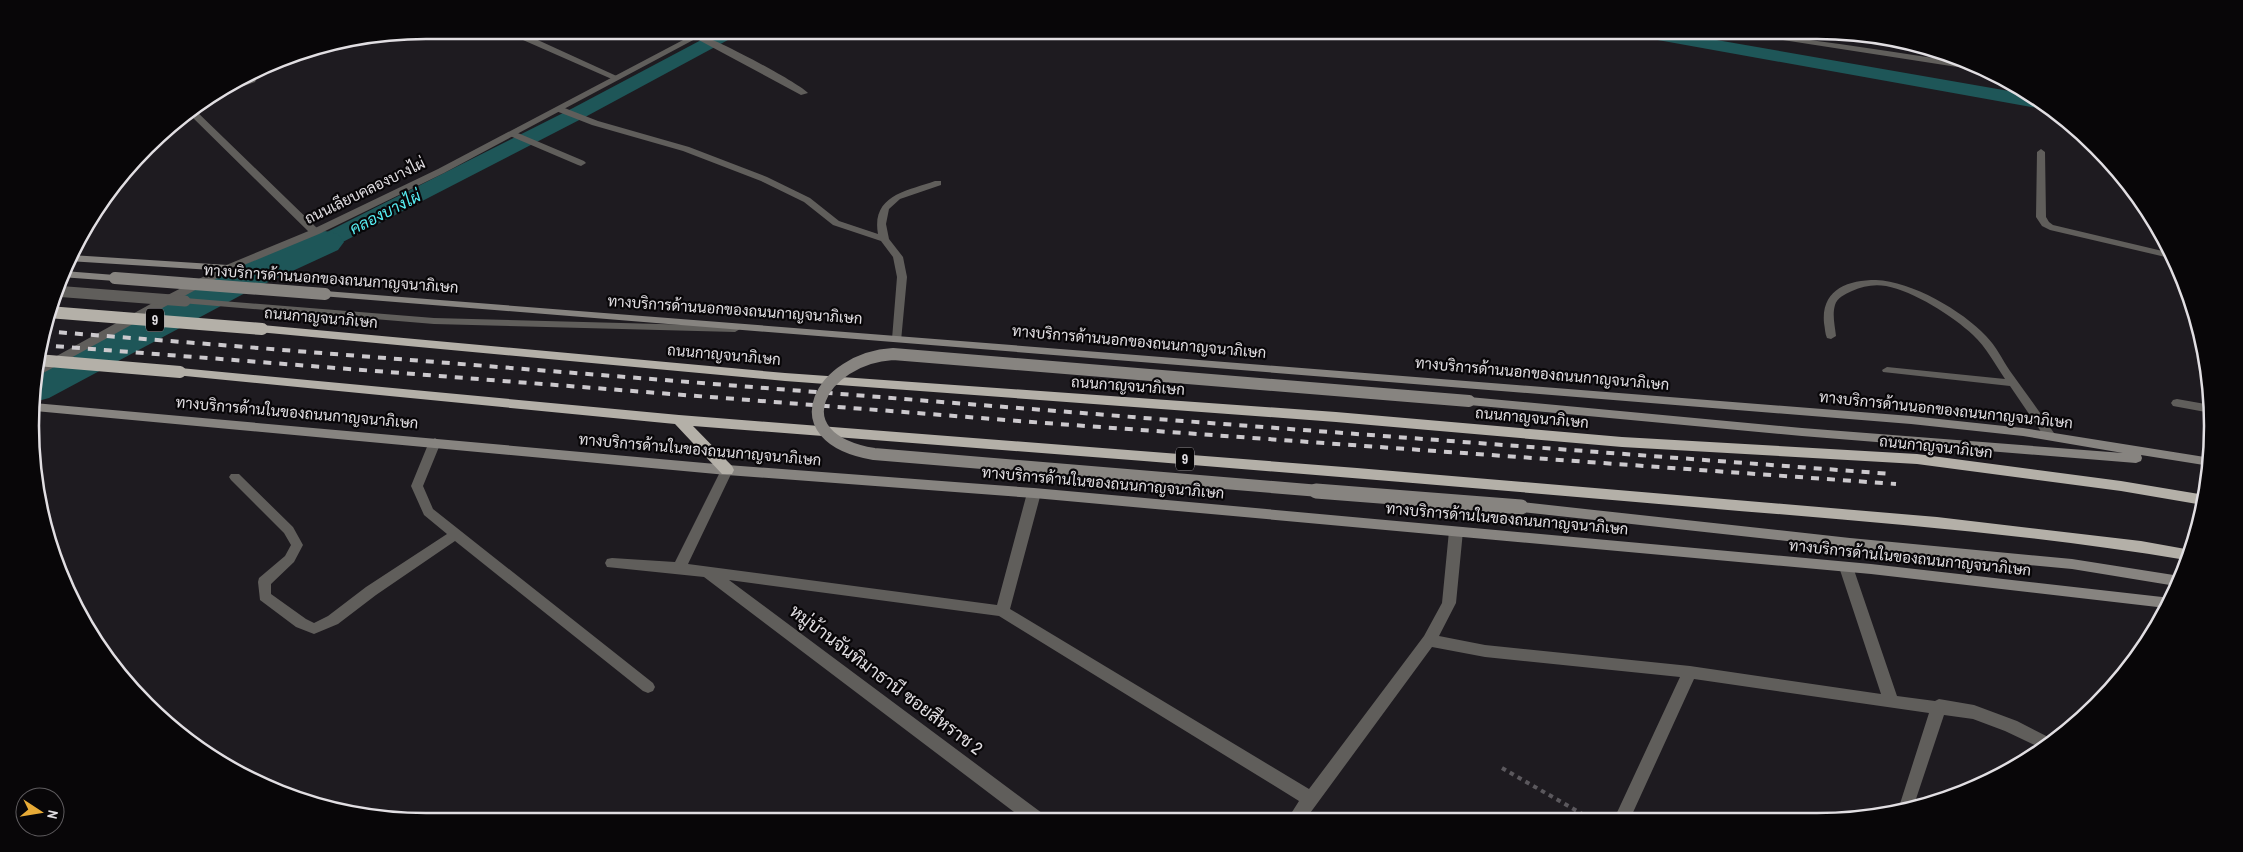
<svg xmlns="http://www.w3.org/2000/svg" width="2243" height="852" viewBox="0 0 2243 852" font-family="'Archivo Narrow',Sarabun,sans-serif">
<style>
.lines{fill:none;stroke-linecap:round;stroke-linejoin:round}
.canal{fill:#1e5658;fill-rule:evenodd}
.river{fill:#1e5658;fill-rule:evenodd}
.path{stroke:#5b585d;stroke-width:4;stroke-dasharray:4.5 4.5;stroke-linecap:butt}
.service{fill:#605e5b;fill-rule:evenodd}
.minor{fill:#605e5b;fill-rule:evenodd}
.tertiary{fill:#605e5b;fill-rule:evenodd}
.secondary{fill:#878480;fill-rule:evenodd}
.trunk{fill:#b4b0a8;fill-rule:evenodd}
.rail{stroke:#ccc9cd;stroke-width:4;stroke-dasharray:8 8;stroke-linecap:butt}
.service-bridge{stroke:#605e5b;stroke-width:11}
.secondary-bridge-far1{stroke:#878480;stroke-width:12}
.secondary-bridge{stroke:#878480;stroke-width:15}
.trunk-bridge{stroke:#b4b0a8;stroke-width:12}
.labels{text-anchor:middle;stroke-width:4.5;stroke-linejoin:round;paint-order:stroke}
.shield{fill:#080608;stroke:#a09da1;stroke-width:1}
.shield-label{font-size:14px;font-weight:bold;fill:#e1dee2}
.street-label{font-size:15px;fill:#e1dee2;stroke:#080608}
.water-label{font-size:16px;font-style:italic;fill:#56eff4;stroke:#080608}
.near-street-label{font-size:18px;fill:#e1dee2;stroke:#080608}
.rim{fill:none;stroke:#e1dee2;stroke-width:2.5}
</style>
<rect width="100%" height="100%" fill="#1e1b20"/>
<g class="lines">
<path class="canal" d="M720 30H742L739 34 587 116 333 247 325 249 317 247 314 242 317 237 573 108Z
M1621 30H1659L2032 95 2050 107 2043 109 1630 35 1624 34Z"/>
<path class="river" d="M325 231 338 234 344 242 338 250 247 292 49 398 34 402V370L219 276 312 234Z"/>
<path class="path" d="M1502 768 1591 819"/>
<path class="service" d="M556 107H562L598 121 689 147 767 177 810 198 839 221 878 234C871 195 907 191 935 181H941V185L900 199 889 209 886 224 889 239 903 257 907 277 901 341H893L892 339 897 277 893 257 881 241 833 225 804 202 761 181 683 151 592 125 556 111Z
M2041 149 2045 152 2046 217 2049 222 2053 225 2171 253 2174 259 2050 230 2042 226 2036 217 2037 152Z
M1876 280C1911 281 1963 311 1986 336 1996 346 2002 359 2010 371 2025 392 2040 412 2054 433L2056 436 2054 439H2046L2010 386 1883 372 1882 370 1887 367 2005 379C1995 364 1986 347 1973 335 1953 316 1913 291 1886 286 1874 284 1863 286 1852 291 1845 294 1837 298 1835 305 1832 315 1835 326 1836 336L1831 339 1827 338C1825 334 1825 328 1824 323 1821 290 1847 280 1876 280Z
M185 298 434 318 735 326 740 329 735 332 434 324 181 303 180 301 181 299Z
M2177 399 2211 405V413L2173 406 2171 403 2173 400Z
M435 438 441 442 423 486 433 509 653 683 655 687 653 691 648 693 643 691 455 541 376 595 338 624 314 634 296 627 260 600 258 582 259 578 285 556 291 545 284 533 231 480 229 477 231 474H239L293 527 303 545 294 562 271 584V594L306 619 314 623 328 616 366 587 447 534 424 515 411 486 429 442Z"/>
<path class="minor" d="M609 30H622L615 34H609Z
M1727 30C1750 30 1772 36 1795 38 1857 46 1918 55 1979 66L1996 73 1731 32Z
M695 34C706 33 799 83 808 93L801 95 695 38Z
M523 36H529L621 78 614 80 523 40Z
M252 77 256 80 255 82 218 95H212L221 88Z
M193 108 319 230V234H311L187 112Z
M513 131 584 161 586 163 581 166 578 165 510 136 508 134Z
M727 465 733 470 688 564 997 605 1027 493 1029 490H1039L1041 493 1010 609 1309 789 1424 636 1442 603 1449 531 1451 527H1461L1463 531 1456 603 1439 636 1485 645 1690 666 1881 694 1839 567 1841 563 1846 562 1851 563 1853 567 1897 696 1935 701 1939 699 1974 705 2017 721 2054 740 2041 748 2005 731 1973 719 1944 715 1914 805 1898 810 1929 713 1694 679 1630 819H1614L1680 677 1485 657 1432 647 1305 820H1287L1299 801 999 616 729 580 1046 816 1048 821H1026L704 577 607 567 605 563 607 559 612 558 675 562 721 470Z"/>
<path class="tertiary" d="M702 30H712L444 173 319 234 232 270 34 378 35 368 156 301 224 266 311 230 438 169Z"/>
<path class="secondary" d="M71 255 228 265 233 268 228 271 68 261Z
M64 271 115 275 120 278 115 281 61 277Z
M325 291 1911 416 2023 428 2211 458 2210 466 2141 455 2142 458 2141 461 2136 463 1802 436 1469 405 1463 401 1469 397 1802 428 2123 453 2023 436 1911 424 321 296 319 294Z
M34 403 727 465 1034 488 1871 564 2171 598 2166 608 1871 574 1034 498 727 475 35 411Z
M1521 502 1850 538 2072 559 2180 576 2176 586 2072 569 1850 548 1521 512 1516 510 1514 507 1516 504Z"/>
<path class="trunk" d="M262 325 785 373 1336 412 1622 437 1917 454 2121 481 2205 495 2203 505 2121 491 1917 464 1622 447 1336 422 785 381 258 332 256 329Z
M180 368 679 415 1357 468 1937 517 2141 541 2191 550 2186 560C2001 529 1812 518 1624 501 1314 474 1003 450 693 426L732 466 734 470 732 474H722L675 424 175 375 173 372 175 369Z"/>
<path class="rail" d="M43 331 1183 421 1892 474
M40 345 1058 424 1896 484"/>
<path class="service-bridge" d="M54 291 185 301"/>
<path class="secondary-bridge-far1" d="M115 278 325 294
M1332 492 874 454C776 437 822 358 893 354L1469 401"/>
<path class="secondary-bridge" d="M1316 491 1521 507"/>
<path class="trunk-bridge" d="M48 312 262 329
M37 360 180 372"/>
</g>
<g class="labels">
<g class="shield">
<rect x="146" y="308.5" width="18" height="23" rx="4"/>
<rect x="1176" y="447.5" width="18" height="23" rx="4"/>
</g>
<g class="shield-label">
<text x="155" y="325">9</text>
<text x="1185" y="464">9</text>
</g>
<g class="street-label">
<text transform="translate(365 191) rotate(-26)" y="5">ถนนเลียบคลองบางไผ่</text>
<text transform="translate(331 279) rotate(4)" y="5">ทางบริการด้านนอกของถนนกาญจนาภิเษก</text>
<text transform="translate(735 310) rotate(4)" y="5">ทางบริการด้านนอกของถนนกาญจนาภิเษก</text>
<text transform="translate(321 318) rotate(5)" y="5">ถนนกาญจนาภิเษก</text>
<text transform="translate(1139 342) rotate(5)" y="5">ทางบริการด้านนอกของถนนกาญจนาภิเษก</text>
<text transform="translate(724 355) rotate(5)" y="5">ถนนกาญจนาภิเษก</text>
<text transform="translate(1542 374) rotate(5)" y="5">ทางบริการด้านนอกของถนนกาญจนาภิเษก</text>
<text transform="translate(1128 386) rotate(4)" y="5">ถนนกาญจนาภิเษก</text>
<text transform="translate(1946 410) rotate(6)" y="5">ทางบริการด้านนอกของถนนกาญจนาภิเษก</text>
<text transform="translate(297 413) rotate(5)" y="5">ทางบริการด้านในของถนนกาญจนาภิเษก</text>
<text transform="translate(1532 418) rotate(5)" y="5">ถนนกาญจนาภิเษก</text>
<text transform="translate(1936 447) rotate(6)" y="5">ถนนกาญจนาภิเษก</text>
<text transform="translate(700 450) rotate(5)" y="5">ทางบริการด้านในของถนนกาญจนาภิเษก</text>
<text transform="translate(1103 483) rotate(5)" y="5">ทางบริการด้านในของถนนกาญจนาภิเษก</text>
<text transform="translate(1507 519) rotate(5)" y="5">ทางบริการด้านในของถนนกาญจนาภิเษก</text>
<text transform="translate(1910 558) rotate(6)" y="5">ทางบริการด้านในของถนนกาญจนาภิเษก</text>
</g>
<g class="water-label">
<text transform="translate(385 212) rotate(-27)" y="6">คลองบางไผ่</text>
</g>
<g class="near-street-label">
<text transform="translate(886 680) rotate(37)" y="6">หมู่บ้านจันทิมาธานี ซอยสีหราช 2</text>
</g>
</g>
<path d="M0 0H2243V852H0ZM426 39H1817A387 387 0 0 1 2204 426V426A387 387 0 0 1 1817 813H426A387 387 0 0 1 39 426V426A387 387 0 0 1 426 39Z" fill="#080608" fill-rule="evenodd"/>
<path class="rim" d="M426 39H1817A387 387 0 0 1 2204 426V426A387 387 0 0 1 1817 813H426A387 387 0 0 1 39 426V426A387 387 0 0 1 426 39Z"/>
<g transform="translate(40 812) rotate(102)"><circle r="24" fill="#080608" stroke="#5f5c5f"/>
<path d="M0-4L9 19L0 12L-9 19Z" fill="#e8ab37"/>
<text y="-8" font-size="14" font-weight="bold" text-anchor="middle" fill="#e1dee2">N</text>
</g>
</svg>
